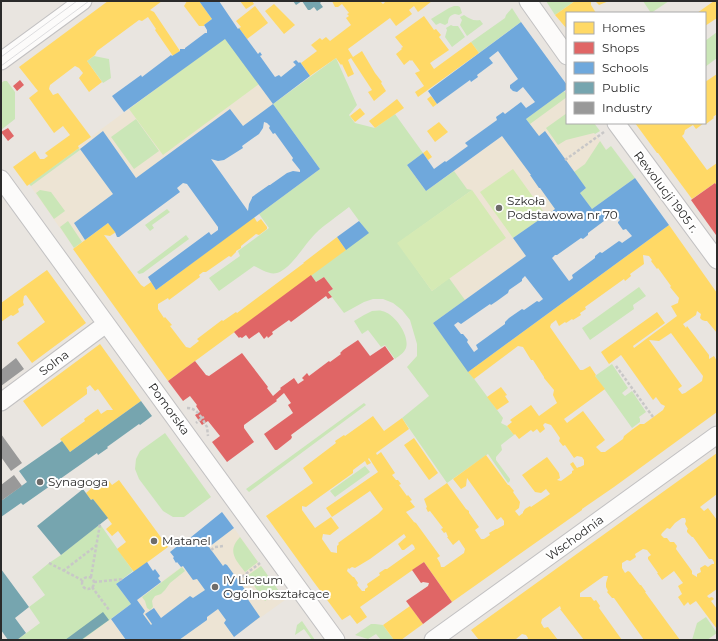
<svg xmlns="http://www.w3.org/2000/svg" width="718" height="641" viewBox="0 0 718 641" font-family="Montserrat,sans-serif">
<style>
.education{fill:#ede4d4}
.green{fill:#cae6b7}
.pitch{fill:#d5eab4}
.homes{fill:#ffd966;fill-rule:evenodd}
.shops{fill:#e06666}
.schools{fill:#6fa8dc;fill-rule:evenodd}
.public{fill:#76a5af}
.industry{fill:#999}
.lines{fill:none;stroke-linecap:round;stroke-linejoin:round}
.minor-casing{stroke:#c2c1c2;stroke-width:19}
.path{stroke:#c8c7c7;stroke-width:2.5;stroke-dasharray:3 2;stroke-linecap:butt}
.minor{stroke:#fcfbfa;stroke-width:17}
.tram{stroke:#dddddf;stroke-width:1}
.poi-dot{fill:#6e6c6a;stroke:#fff;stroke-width:1.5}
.labels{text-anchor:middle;stroke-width:4;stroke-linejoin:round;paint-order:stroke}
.street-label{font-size:12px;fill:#2b2b2b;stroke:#fff}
.poi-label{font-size:12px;fill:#2b2b2b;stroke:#fff;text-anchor:start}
</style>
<rect width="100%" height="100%" fill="#e9e5e0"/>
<path class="education" d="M225 38 273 104 110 223 109 222 74 248 29 184 96 133Z
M564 91 567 95V123H587L630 182 433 323 369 233Z
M234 528 285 600 229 640H82Z"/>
<path class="green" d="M546 1H575L555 15Z
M643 1H669L651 13Z
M454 6H458L460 7 462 13 459 15 455 14C450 15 448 18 448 23L445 25 440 23 436 25 431 19 449 8Z
M512 8 521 22 479 53 471 42 505 18 506 15Z
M464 15C470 19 473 21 480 20L483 24 467 36 460 25 462 20 460 17Z
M451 25 453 26H458L465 37 452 47 445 37 447 30 446 28Z
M717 32V58L705 67V41Z
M94 56 109 59 111 78 103 83 87 61Z
M336 58 357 105 349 115 355 123 375 128 395 114 423 153 407 165 426 191 454 171 467 189 472 190 398 243 432 291 449 278 465 300 433 323 503 418 501 423 507 426 514 435 501 445 502 450 496 457V460L510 479V481L508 483 488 454 447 483 402 418 429 396 407 367 417 356V344L410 320 402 310 393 303 383 299H373L364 302 344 313 328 292 333 289 324 277 316 282 311 275 368 233 349 207C338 216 325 224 315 234 304 245 291 269 277 273 269 275 261 269 254 266L219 291 209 278 240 256 238 251 269 228 259 214 320 169 273 104Z
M4 81H7L15 92V119L1 130V83Z
M564 91 567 95V97L530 124 526 119Z
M567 113V123H594L600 131 595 134 594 133 566 140 558 145 546 128Z
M136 119 159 151 134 169 111 137Z
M600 141 606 150 611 146 635 178 592 209 580 193 586 188 574 172 585 164Z
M79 148 80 150 31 186 29 184Z
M40 190 51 192 65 211 54 219 36 193Z
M167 209 170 212 152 225 154 228 150 231 145 225Z
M68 221 82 242 74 248 60 227Z
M186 235 189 239 143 273 139 274 137 272Z
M639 287 646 296 633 305 634 309 590 340 582 328Z
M372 311C375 311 379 310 382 311 394 313 410 335 406 348 404 353 399 356 395 359L385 345 381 347 368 330 362 334 354 321 364 315Z
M612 364 628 388 622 393 625 396 632 391 646 412 639 417 640 419V422L632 428 595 376Z
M364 403 366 405 249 492 246 489Z
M165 433 211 497 184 517H173L163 511 139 479 135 469 136 459 140 451Z
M365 466 370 472 335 497 330 491Z
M100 524 133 571 116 584 131 604 82 640H17L40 623 29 607 45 595 32 577 49 563 61 555Z
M240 537 258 562 245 572C235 559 227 551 240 537Z
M261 566 279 591 265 601 247 576Z
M182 567 185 571 170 583 165 590 161 594 155 596 153 599 152 601 153 607 150 610 147 608 145 601 142 597Z
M706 617 717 633 707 640H692L697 623Z
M302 621 315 640H312L304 629 295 635 297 625Z
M371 624H375L383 625 394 640H381L376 634 368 639 355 635Z"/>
<path class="pitch" d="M225 38 259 84 163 155 129 109Z
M513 169 546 215 513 238 480 192Z
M472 190 506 238 432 291 397 243Z"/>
<path class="homes" d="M108 1H162L150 10 154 12 180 51 173 56 155 30 156 29 148 17 142 21 139 20 97 51 95 55 87 61 102 82 89 92 79 78 83 73 79 68 75 66 50 85 49 89 53 95 58 93 91 137 78 146 79 148 27 186 13 167 35 151 40 159H44L48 156 45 153 70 135 63 126 54 133 29 98 38 91 19 67Z
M187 1H199L212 19 204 25V26H199L184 6Z
M240 1H252L254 4 246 9Z
M332 1H380L383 4 386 1H432L418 12 414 6 409 10 412 14 396 26 390 18 348 49 353 57 362 51 375 73 382 82 381 83 386 91 374 101 368 92 372 90 351 58 348 60 354 74 348 77 342 64 341 65 336 58 310 76 301 63 317 51 311 45 320 38 322 40 326 37 330 41 351 25 346 18 349 16 347 14 349 13 342 4 338 7H335Z
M575 1H591V5L596 13H567V29L555 15Z
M595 1H609L599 5Z
M714 1H717V18L705 26V13H697Z
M274 4 295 25 284 34 265 11Z
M255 6 268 23 247 39 239 28 241 27 236 21Z
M424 16 434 30 436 29 441 35 439 37 449 50 430 63 434 69 471 42 479 53 418 97 415 92 424 86 415 73 420 71 412 60 411 61 410 60 404 65 396 54 402 49 401 48 403 47 395 37Z
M717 74V114L713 117 714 118 706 124 705 122V82Z
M431 96 437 104 433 107 427 99Z
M397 99 404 108 375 128 369 121Z
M360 108 365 114 355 122 350 116Z
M439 122 448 132 435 142 427 131Z
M635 123H704L696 129 693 125 685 130 684 134 682 136 707 170 717 163V186L715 183 692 199 658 153H657Z
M427 150 432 157 428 160 423 153Z
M254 217 257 222 261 219 267 227V229L259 235 256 234 241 246V248L236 251V252L231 257 229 256 206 272H203L199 275 200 277 169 300 168 298 158 304V309L164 318 165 317 172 325 170 326 186 347 190 348 199 341 197 339 222 320 223 321 236 312 237 313 304 263H303L337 237 346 250 168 381 73 249 108 223 116 232 110 236 104 235 141 285 144 287 151 282 156 290Z
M669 225 717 293V333L707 321H705L702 320 700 318 701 314 697 311 696 315 683 324 686 328 687 326 709 355V359L714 356 717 361V412L614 487 582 509V510L452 602 424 562 360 607 367 617 357 624 350 615 342 620 313 581 266 516 313 483 303 468 336 443 335 441 344 435 345 436 373 416 384 431 402 418 409 429 376 453 377 455 381 452 395 473 392 475 396 480H398L401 484 399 485 407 496 408 495 412 500 410 501 415 507 406 512 414 522 416 523 440 556 437 558 440 563 441 567H444L464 553 465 549 459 540 453 545 447 537H448L446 532 444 533 441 529 443 528 430 511 428 512 426 508 427 507 424 499 447 483 466 509 469 511V513L479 527 475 530 481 539H484L490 535 489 533 496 529H497L504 525V521L501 517 497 520 467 478 466 486 461 489 453 479 486 455 508 485H509L514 491 513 492 520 502 519 508 515 511 519 516 523 513V512L525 509 530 506 531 507 550 494 546 489 541 493 535 492 522 475 547 457 559 473 560 478 557 480 561 481 572 473V471L574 470 570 464 573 462 577 468 579 467H580L584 465V460L582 457 577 456 574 458 565 445 563 446 559 441 560 438 551 425 545 423 543 425 545 429 540 433 537 429 533 432 531 430 519 439 515 434 514 435 507 426 512 422 510 420 531 405 539 416 557 403 553 395 554 390 544 378V377L533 360H531L523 347 518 346 474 379 468 372ZM643 255 649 256 652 260 651 261 657 269 658 268 671 286 670 287 679 298 678 303 671 306 677 316 634 348 633 346 665 323 657 312 601 352 609 364 621 355 653 400 656 397 661 404 665 406 663 410 644 424H640L633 429 624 436 623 439 605 452H601L596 447 605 440 583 411 567 423 564 419 605 389 595 376 596 375 590 366 583 370H580L550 327 551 324 556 320 559 326 565 322 566 323 572 319 573 320 581 315 580 313 586 309 585 307 624 279 625 281 631 276 630 274 644 264ZM671 333 703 376 702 381 685 393 682 394 678 389 682 386 649 340 659 341ZM369 458 378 472 326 508 332 517 370 491 383 509 378 514 338 543 339 544 337 546V553L331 552 322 539 323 534 330 535 339 528 331 517 315 528 302 510V506L306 507 314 501 353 473V470L365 461 367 465 371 463 368 459ZM404 534 406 537 398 544 402 550H404L412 544 414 546 415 549 387 569H385L379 573 380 575 367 584 368 587 365 589V591H362L357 585 358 583 354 577H353L347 571 348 568 349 569 352 567 355 568 370 559Z
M47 270 86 323 32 363 17 343 45 322 26 295 24 296 23 302 24 305 18 309 19 312 13 316 11 315 1 322V303Z
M100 344 141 401 70 452 60 439 85 421 84 419 98 409 101 414 107 410H113L98 389 95 391 90 385 86 388 87 389V394L42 427 23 401Z
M501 387 507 395 505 396 509 402 497 410 487 397Z
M414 438 438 473 429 480 404 445Z
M717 453V494L700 507 704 511 708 508 717 520V589L707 596 709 598 712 597 714 599 711 601 717 609V629L696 601 690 605 688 602 684 606 678 597 682 594 678 586 683 583 674 571 662 580 657 573H658L648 559V557L651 555 647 550 643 549 635 554 636 557 630 561 627 560 622 563V568L625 573 628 571 630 572 640 585H641L646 592H645L680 640H644L614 598H612L607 592 608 591 606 587V583L608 576H604L580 593V597H591L594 601 596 600 600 606 599 608 622 640H584L560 609H561L560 606 542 619 541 623 544 628 548 627 558 640H527L528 638 526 635 522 634 516 639 517 640H479L471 630ZM682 518H685L686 521 685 524 688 529 687 530V532L692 537H693L709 559H712L714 562V564H712L708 567 705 565 700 568 701 572 697 574V577L692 574V571L676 549 677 546 674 542H670L667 538H664L661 535 662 533 667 528 670 529 675 523Z
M119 480 168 547 134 572 117 549 126 542 118 531 112 536 106 529 112 524 93 499 91 500 86 493 93 487V483L96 481H99L102 485V487L109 481 112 485Z
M410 606 423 624 401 640H394L383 625Z"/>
<path class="shops" d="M20 80 24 85 17 91 13 86Z
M8 128 14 136 8 141 1 132Z
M715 183 717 186V234L716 235 691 200Z
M311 275 316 282 324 277 333 289 328 292 332 297 328 299 326 296 291 322 289 320 272 332 273 334 268 338 267 336 264 339 259 332 249 339 246 335 242 338 240 337 239 338 234 332Z
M358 340 370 356 385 346 394 359 291 435 292 437 291 439 277 450H275L264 434 293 413 288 405 291 403 284 393 276 400 277 401 244 425V428L254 442 227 462 212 442 220 436 208 421 202 425 195 415 200 412 196 406 197 405 190 396 183 401 168 381 195 361 206 375 209 376 242 353 268 387 267 388 273 396 281 389 280 388 294 378 298 384 304 380 302 378 307 373 309 376 329 361 330 362 341 354 340 353 343 350Z
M424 562 452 602 423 624 406 601 428 586 429 583 423 582 421 583 412 570Z"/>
<path class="schools" d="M199 1H219L238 29 239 28 258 54 260 52 262 55 260 56 275 77 279 75 281 77 296 65 293 62 296 60 299 63 300 62 310 76 273 104 225 39 124 112 112 96 141 75 142 77 171 55 172 56 180 51V49H185V48L205 33H207V30L204 25 212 19Z
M521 22 567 85V89L526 119 539 136 545 131 586 188 580 193 592 209 635 178 669 225 468 372 433 323 526 256 513 238 546 215 548 213 549 214 555 209 540 188H539L530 175H531L502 136 426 191 407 165 423 153 434 169 445 161 446 162 468 146 465 143 497 120 496 117 503 112 505 114 521 102 526 108 535 102 523 87 517 92 513 91 510 88V85L518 79 498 51 489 58 493 63 477 75 478 77 471 82 470 80 437 104 428 91ZM613 211 620 220 618 222V223L623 230 626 229 632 236 622 243 621 242 619 241 602 253 600 252 595 256V258L572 275 573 278 569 281 552 258 555 255H557L581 238 583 239 588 235V233L604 221V219ZM525 276 543 299 539 302 537 301 524 310 522 309 509 318 505 322V324L476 345 478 349 474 352 467 342 468 340 463 334H461L454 325 458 322 461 324 490 304 491 305 497 301 508 293 509 290 522 281V279Z
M273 104 320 169 156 290 148 277 209 232 211 235 218 230V227L187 184 183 183 177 188 180 192 119 237H117L115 232 108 223 85 240 74 223 113 194 80 149 103 131 136 178 230 109 243 126ZM264 122 267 123 270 126 269 128 273 134 275 133 293 158 292 160 300 170V172L293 171 287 173 270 185H269L252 197V198L249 204 248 211 211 159 218 161 224 160 243 148 242 146 259 134 263 128Z
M359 221 369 233 346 250 337 237Z
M222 512 234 528 209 547 223 566 225 564 227 565 249 595V597L247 598 260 617 234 637 224 623 226 620 218 609 207 617V620L179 640H126L111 619 131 604 116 584 147 562 153 571 155 569 160 576 158 578 161 582 137 600 145 611 143 614 151 625 152 624 145 614 154 608 161 618 190 596 193 598 205 590 197 579 193 580 183 566 181 567 177 562 176 563 173 558 174 557 170 552 180 544V546Z"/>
<path class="public" d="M293 1H322L320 3 323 7 317 11 314 7 310 10H308L302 1 296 5Z
M141 401 152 416 140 425 139 424 107 447 108 448 98 455 97 453 23 505 21 503 1 517V501L27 482 19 471 62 441 70 452Z
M83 489 91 500 93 499 108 518 61 555 37 526Z
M1 569 29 607 15 618 26 633 17 640H8L1 630Z
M103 612 109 620 81 640H65Z"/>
<path class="industry" d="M16 358 24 369 1 386V370Z
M1 434 22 463 11 471 1 457Z
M14 475 22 486 1 501V485Z"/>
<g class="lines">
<g class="minor-casing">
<path id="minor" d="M528 1 567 56
M1 61 83 1
M616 123 717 260
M1 179 336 640
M1 402 106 324
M433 640 717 435"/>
</g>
<path class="path" d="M565 160 604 132
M616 366 653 417
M187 408C195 408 198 413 202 418L196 423
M204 417 202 418 207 427 208 436
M211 550 215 547 224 546
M49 563 82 580
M63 571 97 545
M82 583a6 6 0 1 1 12 0a6 6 0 1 1-12 0Z
M91 577 100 524
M238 580 260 563
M94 582 123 579
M92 587 109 610"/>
<use href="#minor" class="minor"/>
<path class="tram" d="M1 57 77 1
M1 66 89 1"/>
</g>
<g class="poi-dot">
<circle cx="499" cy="208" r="4"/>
<circle cx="40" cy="482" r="4"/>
<circle cx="154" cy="541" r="4"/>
<circle cx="215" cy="587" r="4"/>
</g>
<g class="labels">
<g class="street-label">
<text transform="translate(666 192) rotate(53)" y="4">Rewolucji 1905 r.</text>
<text transform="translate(54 363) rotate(-37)" y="4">Solna</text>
<text transform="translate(169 409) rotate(54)" y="4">Pomorska</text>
<text transform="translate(575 538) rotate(-36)" y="4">Wschodnia</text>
</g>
<g class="poi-label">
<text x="507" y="205">Szkoła<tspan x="507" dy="14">Podstawowa nr 70</tspan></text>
<text x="48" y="486">Synagoga</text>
<text x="162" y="545">Matanel</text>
<text x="223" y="584">IV Liceum<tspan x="223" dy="14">Ogólnokształcące</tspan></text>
</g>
</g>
<rect width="718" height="641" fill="none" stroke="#2b2b2b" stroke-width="4"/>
<rect x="566" y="12" width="140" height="112" fill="#ffffff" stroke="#aaaaaa"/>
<rect x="574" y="22" width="20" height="12" fill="#ffd966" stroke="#aaaaaa"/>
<text x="602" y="32" font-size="12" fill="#2b2b2b">Homes</text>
<rect x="574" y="42" width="20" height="12" fill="#e06666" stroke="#aaaaaa"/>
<text x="602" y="52" font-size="12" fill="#2b2b2b">Shops</text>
<rect x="574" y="62" width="20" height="12" fill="#6fa8dc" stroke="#aaaaaa"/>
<text x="602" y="72" font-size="12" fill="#2b2b2b">Schools</text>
<rect x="574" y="82" width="20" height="12" fill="#76a5af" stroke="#aaaaaa"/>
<text x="602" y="92" font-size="12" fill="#2b2b2b">Public</text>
<rect x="574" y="102" width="20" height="12" fill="#999999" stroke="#aaaaaa"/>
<text x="602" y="112" font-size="12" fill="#2b2b2b">Industry</text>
</svg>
